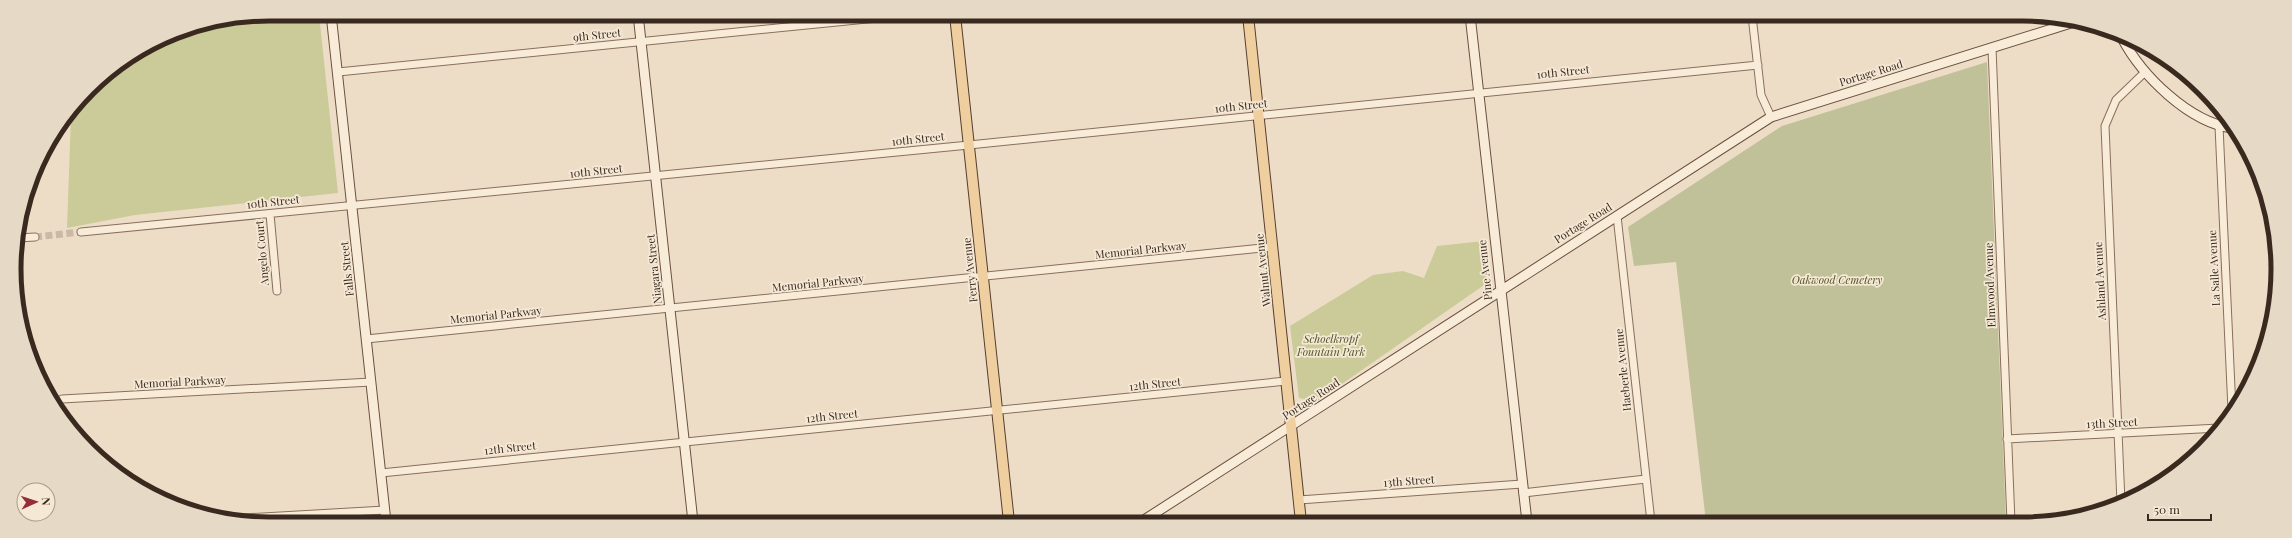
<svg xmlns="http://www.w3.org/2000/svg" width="2292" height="538" viewBox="0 0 2292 538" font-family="'Playfair Display',serif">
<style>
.green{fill:#cbcb9a}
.cemetery{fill:#c0c199}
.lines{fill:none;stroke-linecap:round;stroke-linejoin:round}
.street-tunnel{stroke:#c9b9a5;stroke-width:7;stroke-dasharray:7 3.5;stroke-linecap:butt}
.street-casing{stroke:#886f5c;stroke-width:9}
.secondary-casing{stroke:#6a503f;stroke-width:11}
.primary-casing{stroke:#563e30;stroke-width:12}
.street{stroke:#f8ecd9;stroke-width:7}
.secondary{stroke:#f8ecd9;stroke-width:9}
.primary{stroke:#efce9f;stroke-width:10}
.labels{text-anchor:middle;stroke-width:3.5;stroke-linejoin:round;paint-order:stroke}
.street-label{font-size:11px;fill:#39291f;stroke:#f5e8d5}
.park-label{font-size:11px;font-style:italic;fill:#4e5527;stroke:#f5e8d5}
.rim{fill:none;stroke:#39291f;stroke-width:5}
</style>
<rect width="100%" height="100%" fill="#edddc6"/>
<path class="green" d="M269 14H319L338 193 135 215 67 228 71 116 101 77 172 33Z
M1484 241 1487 283 1316 402 1299 398 1290 326 1373 275 1403 271 1424 278 1437 246Z"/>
<path class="cemetery" d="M1987 62 2006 522H1706L1676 262 1634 266 1628 227 1782 126Z"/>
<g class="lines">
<path class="street-tunnel" d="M35 237 81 232"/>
<g class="street-casing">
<path id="street" d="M1752 16 1761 95 1771 117
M1992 48 2011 522
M338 72 907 15
M2219 126 2232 410
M270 214 277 291
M1617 216 1651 522
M81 232 969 145 1758 65
M18 238 35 237
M366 339 1272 247
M62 399 371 382
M2007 439 2219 428
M381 473 1286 381
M1523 493 1646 479
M1299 500 1522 484
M2121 502 2105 126 2116 100 2144 73
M227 519 385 510"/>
</g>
<g class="secondary-casing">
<path id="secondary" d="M331 14 386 522
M638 14 693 522
M1470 15 1527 522
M2122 38C2142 76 2189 122 2232 128
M1141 522 1771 117 2074 22"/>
</g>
<g class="primary-casing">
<path id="primary" d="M955 15 1009 522
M1248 15 1301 522"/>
</g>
<use href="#street" class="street"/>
<use href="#secondary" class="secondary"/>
<use href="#primary" class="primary"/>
</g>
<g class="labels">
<g class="street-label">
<text transform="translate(597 35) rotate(-6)" y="4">9th Street</text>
<text transform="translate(1563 72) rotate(-6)" y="4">10th Street</text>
<text transform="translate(1871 73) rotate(-17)" y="4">Portage Road</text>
<text transform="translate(1241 106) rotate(-6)" y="4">10th Street</text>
<text transform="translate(918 139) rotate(-6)" y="4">10th Street</text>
<text transform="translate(596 171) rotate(-6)" y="4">10th Street</text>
<text transform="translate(273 202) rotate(-6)" y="4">10th Street</text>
<text transform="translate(1583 223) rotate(-32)" y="4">Portage Road</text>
<text transform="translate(1141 250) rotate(-6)" y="4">Memorial Parkway</text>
<text transform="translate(262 253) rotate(-95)" y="4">Angelo Court</text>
<text transform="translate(2214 268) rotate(-93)" y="4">La Salle Avenue</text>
<text transform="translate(347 269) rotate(-96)" y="4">Falls Street</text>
<text transform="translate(654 269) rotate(-96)" y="4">Niagara Street</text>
<text transform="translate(970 270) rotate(-96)" y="4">Ferry Avenue</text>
<text transform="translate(1263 270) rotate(-96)" y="4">Walnut Avenue</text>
<text transform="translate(1485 270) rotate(-96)" y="4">Pine Avenue</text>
<text transform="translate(2100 281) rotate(-93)" y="4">Ashland Avenue</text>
<text transform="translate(818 283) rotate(-6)" y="4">Memorial Parkway</text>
<text transform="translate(1990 285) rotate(-92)" y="4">Elmwood Avenue</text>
<text transform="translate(496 315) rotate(-6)" y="4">Memorial Parkway</text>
<text transform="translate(1623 370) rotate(-96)" y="4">Haeberle Avenue</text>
<text transform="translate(180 382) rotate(-3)" y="4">Memorial Parkway</text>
<text transform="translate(1155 384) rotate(-6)" y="4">12th Street</text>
<text transform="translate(1311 399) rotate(-33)" y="4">Portage Road</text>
<text transform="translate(832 416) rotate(-6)" y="4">12th Street</text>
<text transform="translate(2112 423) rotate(-3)" y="4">13th Street</text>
<text transform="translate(510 448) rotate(-6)" y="4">12th Street</text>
<text transform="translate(1409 481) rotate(-4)" y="4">13th Street</text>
</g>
<g class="park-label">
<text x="1837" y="284">Oakwood Cemetery</text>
<text x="1331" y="343">Schoelkropf<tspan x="1331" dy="13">Fountain Park</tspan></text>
</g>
</g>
<path d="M0 0H2292V538H0ZM269 21H2023A248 248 0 0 1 2271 269V269A248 248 0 0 1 2023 517H269A248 248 0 0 1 21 269V269A248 248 0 0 1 269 21Z" fill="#e6d9c6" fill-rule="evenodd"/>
<path class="rim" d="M269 21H2023A248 248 0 0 1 2271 269V269A248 248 0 0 1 2023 517H269A248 248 0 0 1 21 269V269A248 248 0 0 1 269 21Z"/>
<g transform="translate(36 502) rotate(87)"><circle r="19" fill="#f5e8d5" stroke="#aa9c8c"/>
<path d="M0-3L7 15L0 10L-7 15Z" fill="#962d39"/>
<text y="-6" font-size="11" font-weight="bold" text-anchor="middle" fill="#39291f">N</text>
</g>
<path d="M2148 514v6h63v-6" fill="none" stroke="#39291f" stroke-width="2"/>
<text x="2154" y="514" font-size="12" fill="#39291f" stroke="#f5e8d5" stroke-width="3" paint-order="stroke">50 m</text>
</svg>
